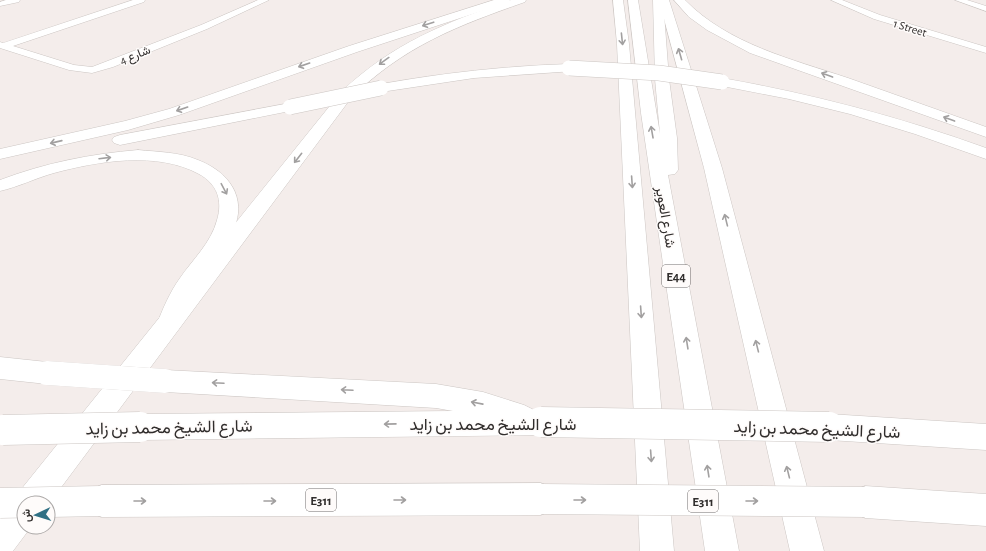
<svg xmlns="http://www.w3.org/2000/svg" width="986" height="551" viewBox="0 0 986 551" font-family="'Alegreya Sans',Vazirmatn,sans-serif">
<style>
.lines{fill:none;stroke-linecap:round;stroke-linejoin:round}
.minor-casing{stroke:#ccc6c3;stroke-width:1}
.primary-casing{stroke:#ccc6c3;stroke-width:1}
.motorway-casing{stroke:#ccc6c3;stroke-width:1}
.minor{fill:#fff;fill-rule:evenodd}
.primary{fill:#fff;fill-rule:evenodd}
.motorway{fill:#fff;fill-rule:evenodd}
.motorway-bridge-far2-casing{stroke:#ccc6c3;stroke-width:16;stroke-linecap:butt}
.motorway-bridge-far1-casing{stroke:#ccc6c3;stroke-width:24;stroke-linecap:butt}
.motorway-bridge-casing{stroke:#ccc6c3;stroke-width:31;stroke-linecap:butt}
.motorway-bridge-far2{stroke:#fff;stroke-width:15}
.motorway-bridge-far1{stroke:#fff;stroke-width:24}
.motorway-bridge{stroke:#fff;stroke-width:30}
.oneway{stroke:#a2a0a0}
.labels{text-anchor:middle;stroke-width:3;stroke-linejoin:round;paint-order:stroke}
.far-street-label{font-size:12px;fill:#302d2c;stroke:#fefbfa}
.shield{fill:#fefbfa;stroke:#6e6b6a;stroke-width:1}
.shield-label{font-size:13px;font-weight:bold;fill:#302d2c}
.street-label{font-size:14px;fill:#302d2c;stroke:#fefbfa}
.near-street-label{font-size:17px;fill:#302d2c;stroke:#fefbfa}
</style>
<rect width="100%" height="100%" fill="#f4edeb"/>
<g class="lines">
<g class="minor-casing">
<path id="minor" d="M6 0H20L19 2 0 6V2Z
M133 0H145L144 2 13 46 74 65 92 67 201 25 258 0H269L207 29 113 67 92 73 69 70 0 48V42L3 43Z
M831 0H842L880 15 986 47V53L874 19Z
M955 0H967L986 6V11Z"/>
</g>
<g class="primary-casing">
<path id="primary" d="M511 0H526L525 2C457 26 404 46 351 98L48 505V503H24V527H31L13 551H0V515L13 499 17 497 19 492 341 92C393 43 445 23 511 0Z
M659 0H669L722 168 824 551H790L704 168Z"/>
</g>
<g class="motorway-casing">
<path id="motorway" d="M494 0H510L509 2 357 52 179 115 128 130 0 159V149L125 121 169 109 349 46Z
M613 0H623L629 44 674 551H640L617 44Z
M628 0H638L660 134 655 79 653 0H663L669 79 677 138 678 170 675 174 668 175 739 551H705L641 113Z
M674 0H685C728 44 791 59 848 78 894 94 940 111 986 127V137L750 53 707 30 689 17Z
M569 64 574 65 576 68 574 71 474 78 381 92 376 91 374 88 376 85 381 84C443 73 506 66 569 64Z
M722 78C812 94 900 117 986 148V159L915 134 850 114 789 99 717 85 715 82 717 79Z
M290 103 295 104 297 107 295 110 120 145 114 143 112 140 114 137 120 135Z
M138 150C158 152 179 152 198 160 229 172 247 197 234 229 226 252 208 268 196 289 188 302 185 317 178 330L169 333 160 330 157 324C163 308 170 292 180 278 193 259 211 243 217 220 223 200 217 184 199 174 157 151 99 161 54 173 36 178 18 187 0 191V180C45 163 90 154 138 150Z
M0 357 47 362 56 365 60 373 56 381 47 384 0 379Z
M165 370 436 384 483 392 524 405 534 410 541 409 551 413 555 422 551 431 541 435 140 440 130 436 126 427 130 418 140 414 453 411 436 408 165 392 156 389 152 381 156 373Z
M829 414 986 424V450L829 440 819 436 815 427 819 418Z
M541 483 552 488 557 499 552 510 541 515 101 517 90 512 85 501 90 490 101 485Z
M865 486 986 494V526L865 518 854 513 849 502 854 491Z"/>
</g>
<use href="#minor" class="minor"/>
<use href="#primary" class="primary"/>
<use href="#motorway" class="motorway"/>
<g class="motorway-bridge-far2-casing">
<path id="motorway-bridge-far2" d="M569 68 659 73 722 82
M290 107 381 88"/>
</g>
<g class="motorway-bridge-far1-casing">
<path id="motorway-bridge-far1" d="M47 373 165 381"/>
</g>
<g class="motorway-bridge-casing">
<path id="motorway-bridge" d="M541 422 829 427
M3 430 140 427
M541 499 865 502
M0 503 101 501"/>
</g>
<use href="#motorway-bridge-far2" class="motorway-bridge-far2"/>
<use href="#motorway-bridge-far1" class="motorway-bridge-far1"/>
<use href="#motorway-bridge" class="motorway-bridge"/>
</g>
<defs><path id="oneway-shaft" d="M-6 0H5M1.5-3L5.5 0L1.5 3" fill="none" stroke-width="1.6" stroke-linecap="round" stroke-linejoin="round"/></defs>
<g class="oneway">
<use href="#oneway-shaft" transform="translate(428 24) rotate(162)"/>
<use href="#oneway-shaft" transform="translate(622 39) rotate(84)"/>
<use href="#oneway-shaft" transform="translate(680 54) rotate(-106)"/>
<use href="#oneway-shaft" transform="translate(384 61) rotate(144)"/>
<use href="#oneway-shaft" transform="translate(304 65) rotate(161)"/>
<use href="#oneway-shaft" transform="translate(827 75) rotate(-160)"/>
<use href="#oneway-shaft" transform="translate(182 109) rotate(161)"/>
<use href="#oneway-shaft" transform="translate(949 119) rotate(-160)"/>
<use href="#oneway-shaft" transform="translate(652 132) rotate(-100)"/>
<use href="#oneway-shaft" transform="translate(56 142) rotate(167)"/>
<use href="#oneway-shaft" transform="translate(105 158) rotate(-7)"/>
<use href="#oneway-shaft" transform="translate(298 158) rotate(128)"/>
<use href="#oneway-shaft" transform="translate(632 182) rotate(86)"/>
<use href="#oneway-shaft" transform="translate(224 189) rotate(62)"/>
<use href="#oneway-shaft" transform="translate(726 220) rotate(-104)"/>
<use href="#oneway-shaft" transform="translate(641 312) rotate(86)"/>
<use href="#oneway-shaft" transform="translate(687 343) rotate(-99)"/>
<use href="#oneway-shaft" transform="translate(757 346) rotate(-104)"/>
<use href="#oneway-shaft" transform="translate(218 383) rotate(-177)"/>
<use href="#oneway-shaft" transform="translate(347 390) rotate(-177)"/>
<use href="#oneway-shaft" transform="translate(477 403) rotate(-169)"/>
<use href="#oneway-shaft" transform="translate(390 424) rotate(179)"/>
<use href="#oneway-shaft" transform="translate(651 456) rotate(86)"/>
<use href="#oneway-shaft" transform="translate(708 471) rotate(-99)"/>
<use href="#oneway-shaft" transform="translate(788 472) rotate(-104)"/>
<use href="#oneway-shaft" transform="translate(400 500)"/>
<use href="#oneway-shaft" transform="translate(580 500)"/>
<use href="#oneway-shaft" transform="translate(140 501)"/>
<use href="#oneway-shaft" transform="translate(270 501)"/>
<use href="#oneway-shaft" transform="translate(752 501)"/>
</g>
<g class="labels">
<g class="far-street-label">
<text transform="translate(910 28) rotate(17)" y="4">1 Street</text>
<text transform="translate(135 55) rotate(-22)" y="4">شارع 4</text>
</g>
<g class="shield">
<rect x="662" y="265" width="28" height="22" rx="3"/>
<rect x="306" y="489" width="30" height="22" rx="3"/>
<rect x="688" y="490" width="30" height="22" rx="3"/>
</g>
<g class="shield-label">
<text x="676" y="281">E44</text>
<text x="321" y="505">E311</text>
<text x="703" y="506">E311</text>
</g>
<g class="street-label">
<text transform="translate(666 217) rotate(80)" y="5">شارع العوير</text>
</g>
<g class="near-street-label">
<text x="493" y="430">شارع الشيخ محمد بن زايد</text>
<text transform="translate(169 427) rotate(-1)" y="6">شارع الشيخ محمد بن زايد</text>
<text transform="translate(817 429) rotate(2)" y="6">شارع الشيخ محمد بن زايد</text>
</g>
</g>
<g transform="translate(36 515) rotate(266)"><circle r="19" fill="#fefbfa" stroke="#aca9a8"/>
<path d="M0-3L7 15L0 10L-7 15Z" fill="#317185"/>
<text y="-6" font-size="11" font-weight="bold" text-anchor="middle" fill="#302d2c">ش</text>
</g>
</svg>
